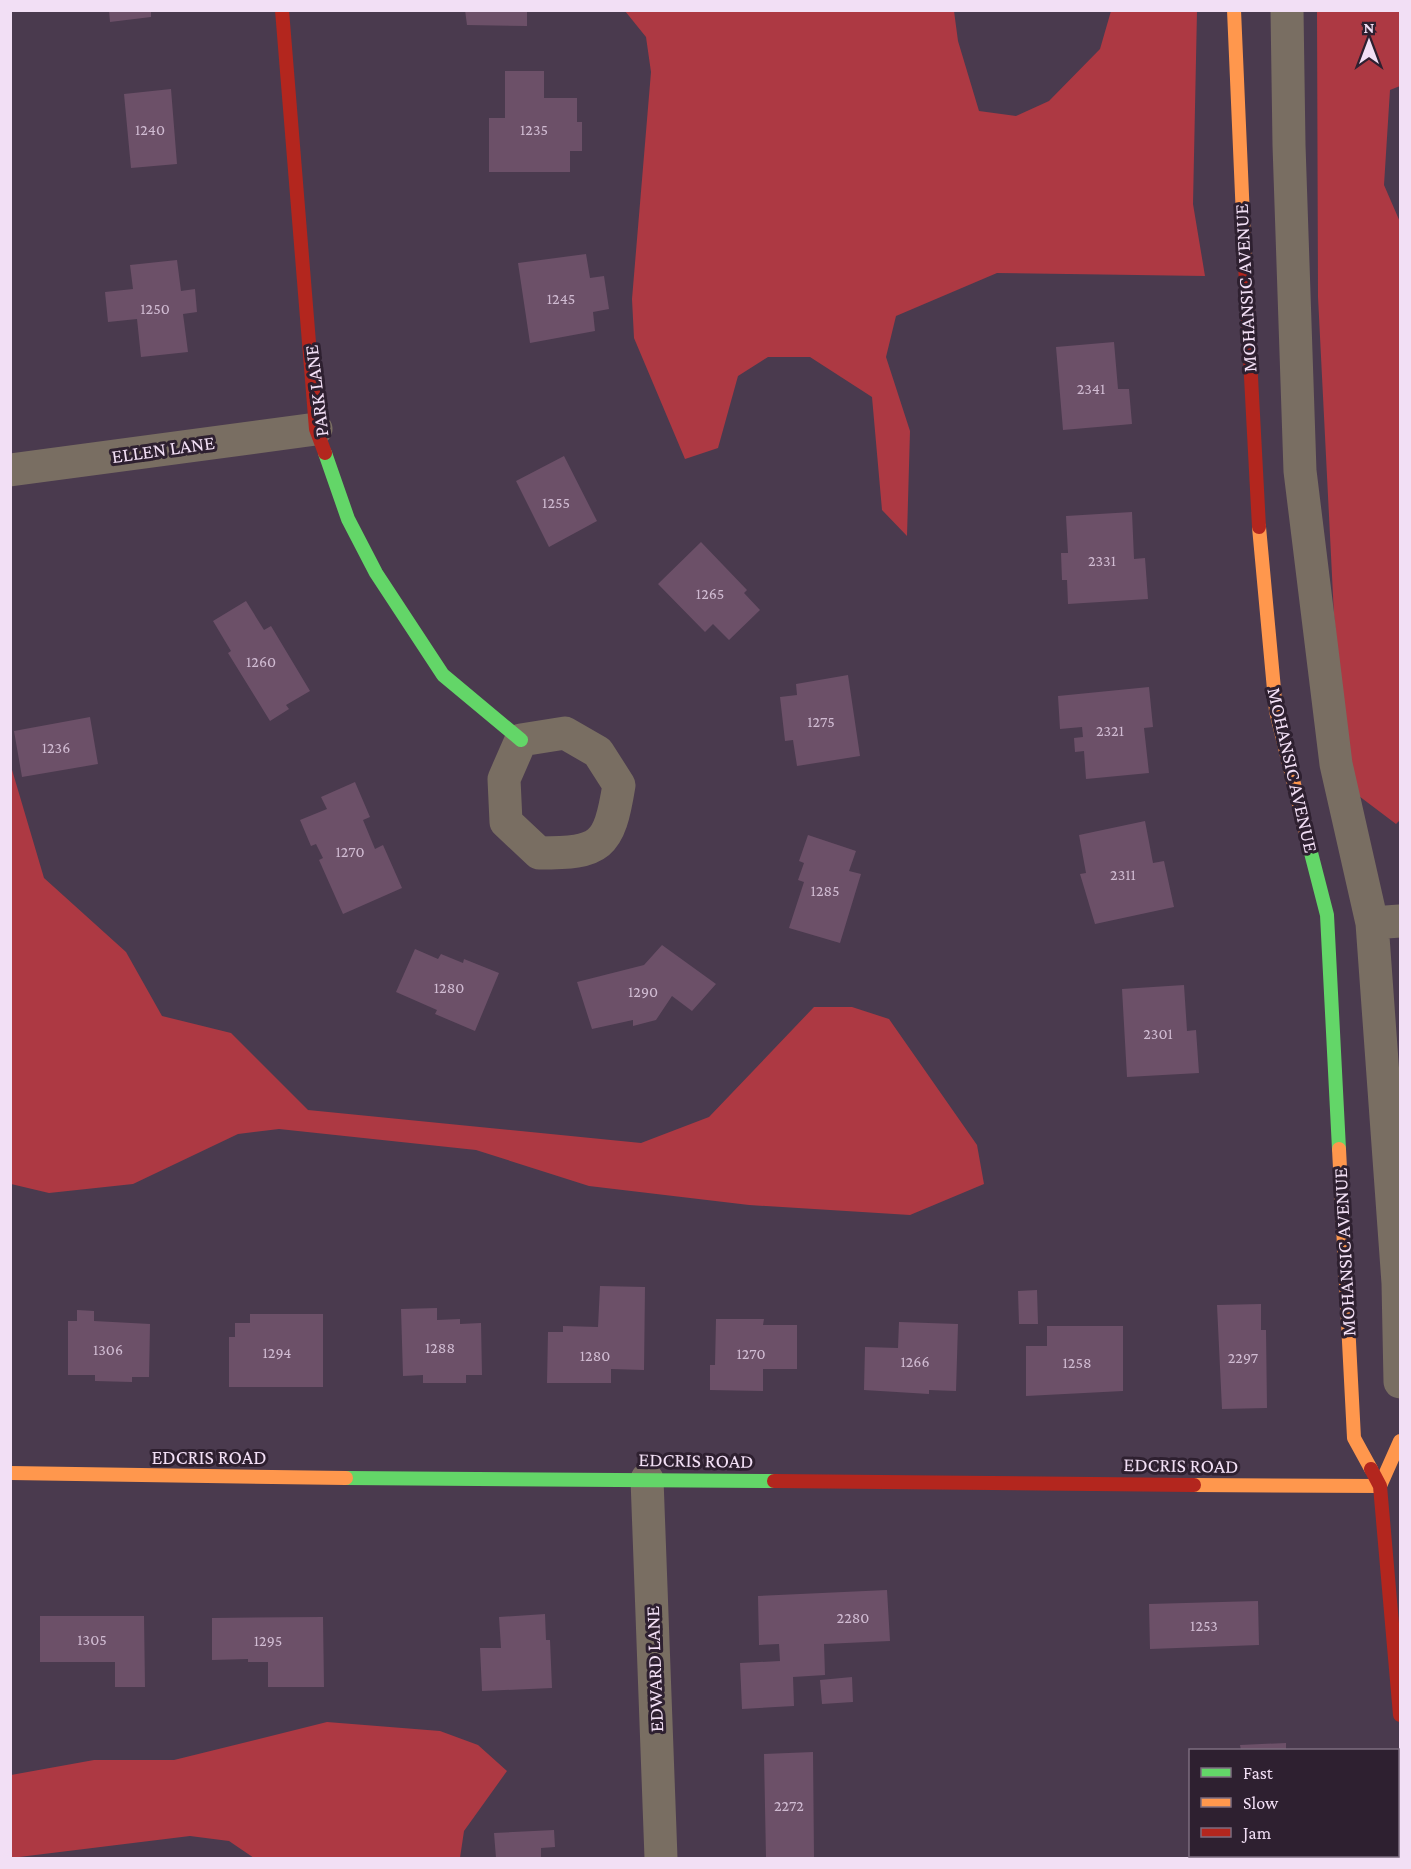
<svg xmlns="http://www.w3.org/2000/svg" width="1411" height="1869" viewBox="0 0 1411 1869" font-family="'Crimson Pro',serif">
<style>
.forest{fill:#ad3943}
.building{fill:#6c5068}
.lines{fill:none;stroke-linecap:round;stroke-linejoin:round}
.street{stroke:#796e62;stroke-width:33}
.fast{stroke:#63d668;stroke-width:14}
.slow{stroke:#ff974d;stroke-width:14}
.jam{stroke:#b3261e;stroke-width:14}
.labels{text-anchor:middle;stroke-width:6;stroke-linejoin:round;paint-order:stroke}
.number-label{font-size:16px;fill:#d0bbd2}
.street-label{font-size:20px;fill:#f2dff5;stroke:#2e2030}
</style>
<rect width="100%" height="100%" fill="#4a3a4e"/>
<path class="forest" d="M625 11H954L958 41 979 111 1016 116 1049 101 1100 49 1111 11H1197L1193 204 1205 276 997 273 896 316 886 357 910 431 907 536 882 510 872 397 810 357H768L738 376 718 448 685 459 634 338 632 299 651 72 646 37Z
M1317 11H1400V86L1390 90 1384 185 1400 222V820L1396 824 1351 790 1334 615 1318 297Z
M10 763 44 878 126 952 162 1016 231 1033 308 1110 641 1143 709 1117 814 1007H852L889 1019 977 1145 984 1184 910 1215 749 1205 589 1186 476 1150 279 1129 238 1134 133 1184 49 1193 11 1184Z
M327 1722 440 1731 478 1745 507 1771 464 1831 460 1858H254L229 1841 190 1836 11 1858V1775L94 1760H174Z"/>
<path class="building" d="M109 10H151V17L110 22Z
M465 10H527V26L467 25Z
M505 71H544V98H577V122H582V151H570V172H489V118H505Z
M171 89 177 164 131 168 124 94Z
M586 254 590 278 604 276 609 309 593 312 595 331 530 343 518 263Z
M177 260 181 291 195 289 197 312 183 314 188 352 141 357 137 319 108 322 105 292 133 289 130 265Z
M1114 342 1118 389H1129L1132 424 1063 430 1056 347Z
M564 456 597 521 549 547 516 481Z
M1132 512 1134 559 1145 558 1148 599 1068 604 1067 580H1062L1061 553H1068L1066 516Z
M701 542 747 590 744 593 760 610 729 640 713 624 705 632 658 584Z
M246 601 264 630 271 626 310 691 286 705 289 709 270 721 228 653 231 651 213 621Z
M848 675 860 756 797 766 793 740 785 741 780 697 797 695 796 684Z
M1149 687 1153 727 1144 728 1149 773 1086 779 1084 751 1075 752 1074 738 1083 737 1082 727 1060 729 1058 696Z
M90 717 98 764 22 777 14 731Z
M355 782 370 817 363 820 375 849 383 845 402 888 343 914 319 860 323 858 316 844 311 846 300 820 327 809 321 797Z
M1145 821 1153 863 1164 861 1174 907 1095 924 1080 874 1086 873 1079 835Z
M808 835 856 851 849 871 861 874 840 943 789 928 804 882 798 880 804 863 799 861Z
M662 945 716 984 692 1011 672 996 656 1020 633 1026V1020L592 1029 577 982 644 965Z
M415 949 438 959 441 954 463 963 464 959 499 973 475 1031 435 1014 437 1010 396 992Z
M1184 985 1187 1031 1196 1030 1199 1073 1127 1077 1122 989Z
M600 1286 645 1287 644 1370 611 1369V1383H547L548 1332H563V1326L598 1327Z
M1037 1290 1038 1324H1019L1018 1291Z
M1261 1304V1330H1266L1267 1408 1222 1409 1217 1305Z
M437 1308V1320L460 1319V1324L481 1323 482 1375H466V1383H423V1375L403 1376 401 1309Z
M77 1310 94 1311V1321L150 1324 149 1377H132V1382L95 1381V1375H68V1321H77Z
M250 1314H323V1387H229V1337H235V1323H250Z
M716 1319H764L763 1325H797V1369H763V1391L710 1390V1365H715Z
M899 1322 958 1324 956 1391 929 1390V1394L864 1390 865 1347 898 1348Z
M1047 1326H1123V1391L1026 1396V1346H1047Z
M887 1590 890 1641 824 1644 825 1675 793 1677 794 1706 742 1709 740 1663 780 1661 779 1644 759 1645 758 1596Z
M1258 1601 1259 1645 1150 1649 1149 1604Z
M545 1614 546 1640H550L552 1688 482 1691 480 1648H501L499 1617Z
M40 1616H144L145 1687H115V1662H40Z
M323 1617 324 1687H268V1662H248V1659L212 1660V1618Z
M852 1677 853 1702 822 1704 820 1680Z
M1286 1743V1750H1241L1240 1745Z
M813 1752 814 1857 766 1858 764 1754Z
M554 1830 555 1847 541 1848V1858H496L494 1833Z"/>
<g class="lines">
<path class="street" d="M1287 10 1289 145 1300 471 1336 764 1372 923 1398 1283 1400 1382
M10 470 316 429
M565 733 598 752 619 785C609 847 601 853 539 853L506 822 504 779 521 740Z
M1372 923 1400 921
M647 1479 661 1858"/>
<path class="fast" d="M325 453 348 519 376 573 443 675 521 740
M1309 845 1327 915 1339 1149
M346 1478 774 1481"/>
<path class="slow" d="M1234 10 1245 264
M1259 527 1276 711 1309 845
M1339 1149 1354 1438 1371 1469
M10 1473 346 1478
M1194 1485 1380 1486 1400 1441"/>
<path class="jam" d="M282 10 316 429 325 453
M1245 264 1259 527
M1371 1469 1380 1486 1400 1715
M774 1481 1194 1485"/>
</g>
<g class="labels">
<g class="number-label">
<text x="150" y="135">1240</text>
<text x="534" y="135">1235</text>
<text x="561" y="304">1245</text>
<text x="155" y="314">1250</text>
<text x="1091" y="394">2341</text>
<text x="556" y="508">1255</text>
<text x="1102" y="566">2331</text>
<text x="710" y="599">1265</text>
<text x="261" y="667">1260</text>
<text x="821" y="727">1275</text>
<text x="1110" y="736">2321</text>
<text x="56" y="753">1236</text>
<text x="350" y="857">1270</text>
<text x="1123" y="880">2311</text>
<text x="825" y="896">1285</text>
<text x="449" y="993">1280</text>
<text x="643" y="997">1290</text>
<text x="1158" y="1039">2301</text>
<text x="440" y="1353">1288</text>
<text x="108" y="1355">1306</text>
<text x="277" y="1358">1294</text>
<text x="751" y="1359">1270</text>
<text x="595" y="1361">1280</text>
<text x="1243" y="1363">2297</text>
<text x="915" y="1367">1266</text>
<text x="1077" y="1368">1258</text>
<text x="853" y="1623">2280</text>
<text x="1204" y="1631">1253</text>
<text x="92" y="1645">1305</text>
<text x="268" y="1646">1295</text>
<text x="789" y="1811">2272</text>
</g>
<g class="street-label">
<text transform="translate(1245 288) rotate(-93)" y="7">MOHANSIC AVENUE</text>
<text transform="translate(316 391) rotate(-97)" y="7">PARK LANE</text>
<text transform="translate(163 449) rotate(-8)" y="7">ELLEN LANE</text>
<text transform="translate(1293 770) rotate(77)" y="7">MOHANSIC AVENUE</text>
<text transform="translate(1344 1252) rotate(-93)" y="7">MOHANSIC AVENUE</text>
<text x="209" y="1464">EDCRIS ROAD</text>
<text transform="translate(696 1460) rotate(1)" y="7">EDCRIS ROAD</text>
<text transform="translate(1181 1465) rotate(1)" y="7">EDCRIS ROAD</text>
<text transform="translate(654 1669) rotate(-92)" y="7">EDWARD LANE</text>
</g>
</g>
<rect width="1411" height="1869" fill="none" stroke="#f2dff5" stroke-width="24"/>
<rect x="1189" y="1749" width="210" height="108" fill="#2e2030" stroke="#7c6c7f" stroke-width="1.5"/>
<rect x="1201" y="1768" width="30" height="9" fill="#63d668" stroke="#7c6c7f" stroke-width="1.5"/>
<text x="1243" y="1779" font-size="18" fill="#f2dff5">Fast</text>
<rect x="1201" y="1798" width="30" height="9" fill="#ff974d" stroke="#7c6c7f" stroke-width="1.5"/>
<text x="1243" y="1809" font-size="18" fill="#f2dff5">Slow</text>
<rect x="1201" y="1828" width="30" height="9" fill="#b3261e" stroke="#7c6c7f" stroke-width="1.5"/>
<text x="1243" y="1839" font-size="18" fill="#f2dff5">Jam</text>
<g transform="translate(1369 42)" stroke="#2e2030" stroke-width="4.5" paint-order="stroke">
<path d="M0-4.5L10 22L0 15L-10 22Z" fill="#f2dff5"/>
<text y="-9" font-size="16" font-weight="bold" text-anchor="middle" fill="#f2dff5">N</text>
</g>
</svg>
